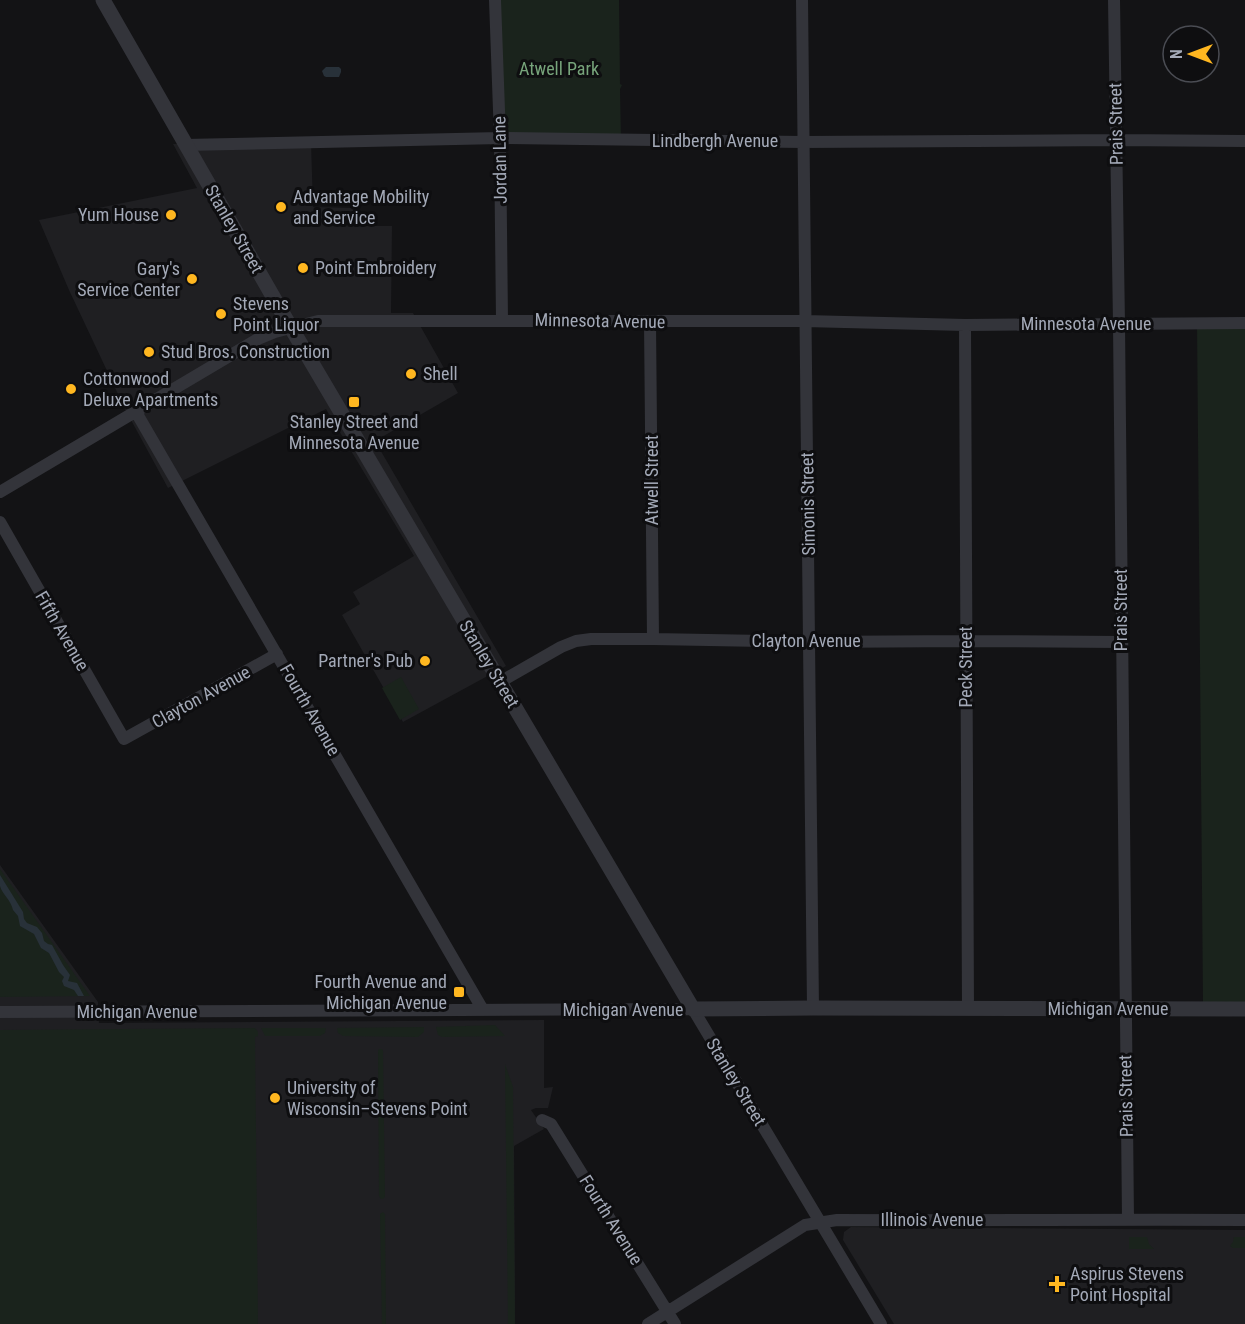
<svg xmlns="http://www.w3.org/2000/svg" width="1245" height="1324" viewBox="0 0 1245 1324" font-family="'Roboto Condensed',sans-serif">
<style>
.built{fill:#1f1f22}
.green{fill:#1a231c}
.water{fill:#283139}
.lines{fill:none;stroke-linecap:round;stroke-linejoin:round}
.minor{stroke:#33343a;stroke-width:12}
.tertiary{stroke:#33343a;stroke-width:15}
.poi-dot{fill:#ffb720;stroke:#0e0e10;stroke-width:2}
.labels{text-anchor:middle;stroke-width:6;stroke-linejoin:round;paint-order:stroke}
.park-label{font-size:18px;fill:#77a47b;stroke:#0e0e10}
.street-label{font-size:18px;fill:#a3a9b7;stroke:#0e0e10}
.poi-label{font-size:18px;fill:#a3a9b7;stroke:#0e0e10;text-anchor:start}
</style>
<rect width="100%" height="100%" fill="#131315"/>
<path class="built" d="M311 142 313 207 354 208V226H392L391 313H413L458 393 375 441 506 666 403 722 342 615 360 604 353 592 414 556 326 409 168 488 125 409 69 290 39 220 197 188 173 144Z
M0 865 98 1002 99 1023 544 1020V1088L553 1087 548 1108H536L531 1110 544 1129 514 1146 515 1324H0Z
M851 1227 1245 1230V1324H894L843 1240 844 1232Z"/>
<path class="green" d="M496 0H619L620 84 622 85 620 89 621 140 500 138Z
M1197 323H1245V1002H1203Z
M401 677 419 709 400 720 382 688Z
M0 869 90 996 0 997Z
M495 1025 505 1036 442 1037 438 1035 436 1027Z
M424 1027V1032L418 1037 343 1036 338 1033 337 1028Z
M255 1028 258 1032V1036L255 1037 258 1324H0V1030Z
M261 1028H326L325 1033 320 1036H265Z
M379 1049H382L383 1051 385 1197 383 1199H381L379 1196 378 1051Z
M505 1064 513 1087 515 1324H508Z
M383 1212 385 1214 386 1324H382L380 1214Z
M1129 1237H1147L1149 1244 1154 1249H1129Z
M1234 1237H1245V1248H1233L1230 1246 1233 1242Z"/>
<path class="water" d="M326 67H339L341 69V72L339 77H326L324 76 322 71Z
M0 875 23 912 24 919 27 923 37 927 42 933 44 941 48 944 52 945 63 965 70 975 68 981 77 983 84 996H78L74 990 64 986 62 981 64 977 59 972 49 953 41 948 34 934 20 926 18 916 13 910C11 900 2 894 0 886 0 882 0 878 0 875Z"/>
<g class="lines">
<path class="minor" d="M495 0 500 138 502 320
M802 0 813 1008
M1114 0 1119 324 1128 1219
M185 145 500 138 803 142 1116 140 1245 141
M650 322 653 639
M965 325 968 1009
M136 412 483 1010
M0 492 258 339 275 332 318 321H805L965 325 1245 323
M0 522 124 739 277 654
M500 682 561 647 576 641 591 639H653L810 642 966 641 1121 642
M0 1012 693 1009 881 1324
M542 1120 551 1124 675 1324
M648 1324 805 1225 837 1220C973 1221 1109 1219 1245 1220"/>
<path class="tertiary" d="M103 0 283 314 693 1009 813 1008 1245 1009"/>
</g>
<g class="poi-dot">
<circle cx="281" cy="207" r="6"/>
<circle cx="171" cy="215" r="6"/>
<circle cx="303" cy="268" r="6"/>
<circle cx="192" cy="279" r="6"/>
<circle cx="221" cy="314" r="6"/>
<circle cx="149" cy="352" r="6"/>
<circle cx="411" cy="374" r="6"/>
<circle cx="71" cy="389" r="6"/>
<rect x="348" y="396" width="12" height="12" rx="3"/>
<circle cx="425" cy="661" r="6"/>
<rect x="453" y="986" width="12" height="12" rx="3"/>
<circle cx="275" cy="1098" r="6"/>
<path d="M1054 1275h6v6h6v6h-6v6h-6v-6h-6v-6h6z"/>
</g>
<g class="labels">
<g class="park-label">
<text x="559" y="75">Atwell Park</text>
</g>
<g class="street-label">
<text transform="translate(1116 124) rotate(-91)" y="6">Prais Street</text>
<text x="715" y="147">Lindbergh Avenue</text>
<text transform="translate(500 160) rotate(-91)" y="6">Jordan Lane</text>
<text transform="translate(234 229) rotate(60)" y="6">Stanley Street</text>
<text transform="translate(600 321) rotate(1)" y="6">Minnesota Avenue</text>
<text x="1086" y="330">Minnesota Avenue</text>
<text transform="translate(652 480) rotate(-90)" y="6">Atwell Street</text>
<text transform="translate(808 504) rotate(-91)" y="6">Simonis Street</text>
<text transform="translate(1121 610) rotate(-90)" y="6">Prais Street</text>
<text transform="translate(62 631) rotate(60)" y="6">Fifth Avenue</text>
<text x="806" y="647">Clayton Avenue</text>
<text transform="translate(489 664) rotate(59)" y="6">Stanley Street</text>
<text transform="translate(966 667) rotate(-90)" y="6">Peck Street</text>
<text transform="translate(201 697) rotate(-29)" y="6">Clayton Avenue</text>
<text transform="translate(310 710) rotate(60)" y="6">Fourth Avenue</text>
<text x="1108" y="1015">Michigan Avenue</text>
<text x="623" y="1016">Michigan Avenue</text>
<text x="137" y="1018">Michigan Avenue</text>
<text transform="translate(736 1082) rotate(59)" y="6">Stanley Street</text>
<text transform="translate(1126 1096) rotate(-91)" y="6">Prais Street</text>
<text transform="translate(611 1220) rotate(58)" y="6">Fourth Avenue</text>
<text x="932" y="1226">Illinois Avenue</text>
</g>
<g class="poi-label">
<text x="293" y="203">Advantage Mobility<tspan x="293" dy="21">and Service</tspan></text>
<text x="159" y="221" text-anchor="end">Yum House</text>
<text x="315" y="274">Point Embroidery</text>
<text x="180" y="275" text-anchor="end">Gary's<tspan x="180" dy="21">Service Center</tspan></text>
<text x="233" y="310">Stevens<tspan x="233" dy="21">Point Liquor</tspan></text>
<text x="161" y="358">Stud Bros. Construction</text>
<text x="423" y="380">Shell</text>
<text x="83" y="385">Cottonwood<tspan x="83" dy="21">Deluxe Apartments</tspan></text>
<text x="354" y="428" text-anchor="middle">Stanley Street and<tspan x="354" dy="21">Minnesota Avenue</tspan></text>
<text x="413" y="667" text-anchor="end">Partner's Pub</text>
<text x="447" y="988" text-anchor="end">Fourth Avenue and<tspan x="447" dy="21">Michigan Avenue</tspan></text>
<text x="287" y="1094">University of<tspan x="287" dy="21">Wisconsin–Stevens Point</tspan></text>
<text x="1070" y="1280">Aspirus Stevens<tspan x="1070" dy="21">Point Hospital</tspan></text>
</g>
</g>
<g transform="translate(1191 54) rotate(270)"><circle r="28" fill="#0e0e10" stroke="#4a4c53" stroke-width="1.5"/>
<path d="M0-4.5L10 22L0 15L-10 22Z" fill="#ffb720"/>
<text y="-9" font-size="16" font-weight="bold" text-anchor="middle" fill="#a3a9b7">N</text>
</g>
</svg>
